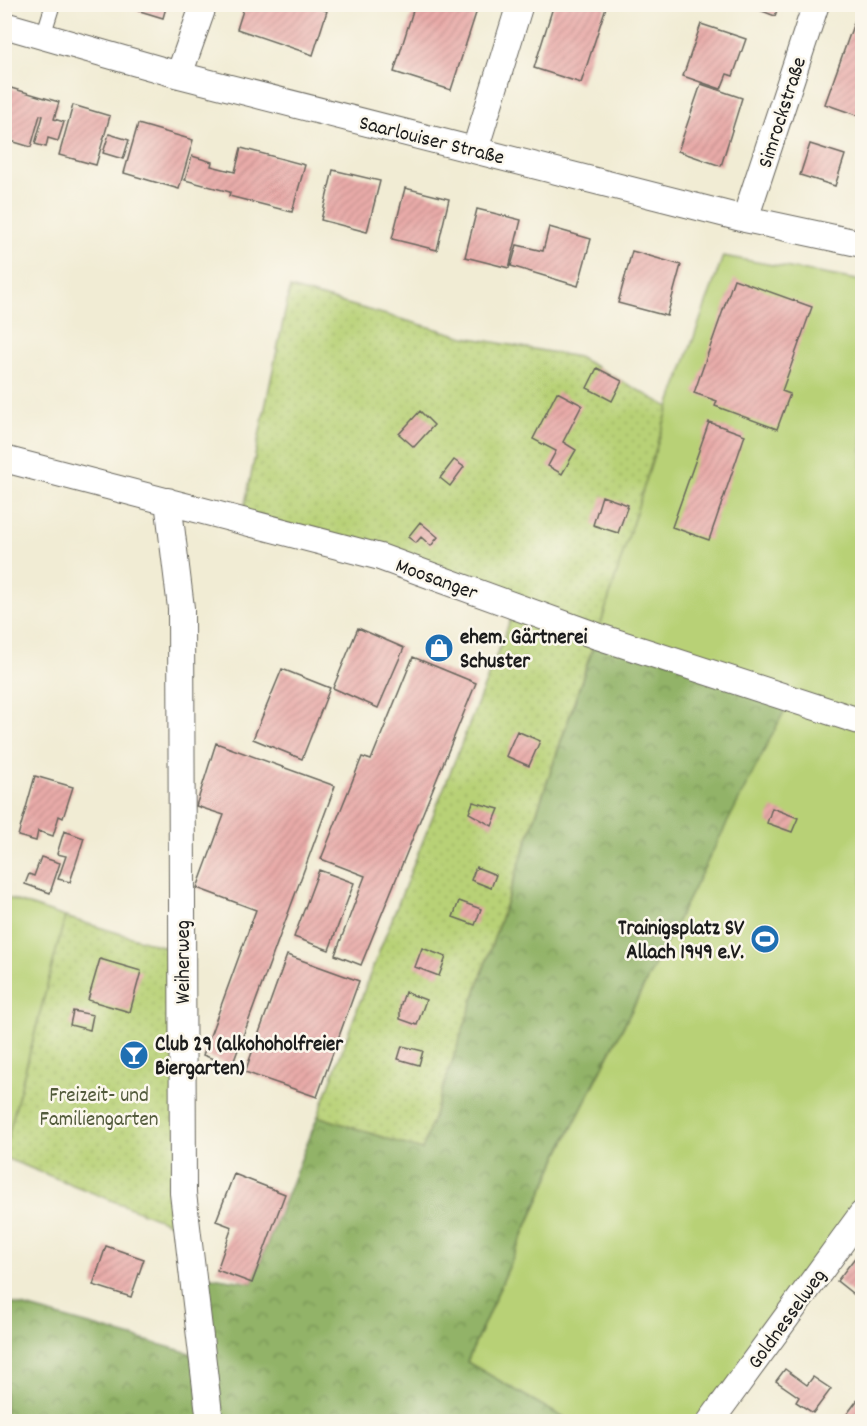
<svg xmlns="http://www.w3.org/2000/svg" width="867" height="1426" viewBox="0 0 867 1426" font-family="Dekko,sans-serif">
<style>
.green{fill:#b8d176;stroke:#6a7649;stroke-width:1.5}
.forest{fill:url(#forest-crowns);stroke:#576842;stroke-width:1.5}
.garden{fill:url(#garden-dots);stroke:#6a7649;stroke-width:1.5}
.building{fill:url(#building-hatch)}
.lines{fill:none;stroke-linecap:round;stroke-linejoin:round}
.service-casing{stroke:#67655c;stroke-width:16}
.minor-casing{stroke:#67655c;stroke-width:28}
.service{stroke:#fff;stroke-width:14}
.minor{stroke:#fff;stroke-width:26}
.labels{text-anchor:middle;stroke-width:5;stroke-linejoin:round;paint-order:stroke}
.street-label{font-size:21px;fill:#1c1c1c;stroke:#fbf7ec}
.poi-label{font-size:21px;font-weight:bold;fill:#1c1c1c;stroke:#fbf7ec;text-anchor:start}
.park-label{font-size:21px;fill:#535b3c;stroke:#fbf7ec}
</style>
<defs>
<pattern id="forest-crowns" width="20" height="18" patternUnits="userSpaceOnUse" patternTransform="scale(1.5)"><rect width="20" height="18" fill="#92b367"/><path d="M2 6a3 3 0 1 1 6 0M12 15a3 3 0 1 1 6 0" fill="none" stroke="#769154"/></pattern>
<pattern id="garden-dots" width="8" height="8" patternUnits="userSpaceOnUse" patternTransform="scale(1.5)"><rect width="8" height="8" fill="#b8d176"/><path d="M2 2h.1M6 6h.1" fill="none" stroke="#9eb366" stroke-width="1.8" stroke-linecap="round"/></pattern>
<pattern id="building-hatch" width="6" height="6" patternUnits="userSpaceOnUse" patternTransform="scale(1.5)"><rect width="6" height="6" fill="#e8aaa8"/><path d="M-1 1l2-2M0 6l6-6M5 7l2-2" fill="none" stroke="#c69290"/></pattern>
</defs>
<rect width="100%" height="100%" fill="#fbf7ec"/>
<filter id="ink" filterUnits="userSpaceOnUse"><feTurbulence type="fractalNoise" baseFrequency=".0167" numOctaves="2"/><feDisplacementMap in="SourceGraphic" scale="12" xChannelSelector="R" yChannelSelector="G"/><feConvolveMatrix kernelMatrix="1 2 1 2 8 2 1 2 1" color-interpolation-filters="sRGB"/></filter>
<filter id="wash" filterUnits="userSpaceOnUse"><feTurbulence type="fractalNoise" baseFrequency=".008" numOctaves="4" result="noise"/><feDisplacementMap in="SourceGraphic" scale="24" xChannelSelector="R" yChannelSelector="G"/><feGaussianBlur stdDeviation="1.35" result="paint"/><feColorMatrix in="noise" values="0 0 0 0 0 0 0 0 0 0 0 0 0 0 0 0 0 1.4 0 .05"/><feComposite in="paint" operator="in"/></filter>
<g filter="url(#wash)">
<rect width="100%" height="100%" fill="#f1ecd4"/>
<path class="green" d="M723 256 862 281V1208L703 1421H569L467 1362 560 1152 788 702 597 636 669 407Z
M5 897 65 917 5 1148Z"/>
<path class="forest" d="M597 636 789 702 562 1146 467 1362 569 1421H5L4 1301 204 1357 191 1274 252 1283 318 1116 422 1150Z"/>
<path class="garden" d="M290 288 465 337 578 357 669 407 597 636 242 518Z
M514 611 595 640 422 1150 318 1116 369 977Z
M65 917 178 951 186 1230 5 1158V1148Z"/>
<g id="blocks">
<path class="building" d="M117 4H167L163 18Z
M245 4H308L327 11 313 55 237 29Z
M415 4H479L451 90 394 72Z
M554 4H607L581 83 534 68Z
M744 4H779L775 16Z
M857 14 862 16V117L825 104Z
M701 24 746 39 733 76 727 74 721 89 683 76Z
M701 84 742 98 721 166 678 151Z
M4 86 59 102 54 119 64 122 58 141 48 138 46 147 35 144 43 116 40 115 31 147 4 139Z
M73 105 110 116 96 165 59 155Z
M138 124 193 140 179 189 124 173Z
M109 134 129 140 123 159 103 153Z
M810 144 845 155 835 186 800 175Z
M241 148 305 165 292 212 229 196 230 192 185 180 192 156 212 162 211 166 235 172Z
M333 170 380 181 367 232 321 220Z
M405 188 449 199 437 250 392 239Z
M477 209 521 220 509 268 465 257Z
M549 227 591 239 578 286 511 266 517 245 543 251Z
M632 251 681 265 667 316 618 303Z
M734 279 812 307 782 391 790 394 777 429 715 406 717 401 694 393Z
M597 368 622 381 612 401 587 388Z
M557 392 582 405 563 442 576 450 562 474 548 466 556 451 533 439Z
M420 411 434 425 414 447 399 434Z
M709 422 745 435 709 540 672 527Z
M454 460 464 467 450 486 440 478Z
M602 496 628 505 618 533 593 525Z
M420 522 438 537 431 546 421 537 416 543 408 537Z
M358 628 404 648 378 708 333 688Z
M413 657 476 683 361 965 335 955 365 876 321 859 362 757 371 760Z
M282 669 330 688 302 759 253 739Z
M517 731 540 741 529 766 506 756Z
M216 743 335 786 232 1066 203 1055 256 910 197 888 224 815 196 806Z
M35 776 73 787 63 818 59 816 53 836 38 831 36 841 18 836Z
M473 802 499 809 492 826 469 813Z
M772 808 798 818 792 832 767 823Z
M64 831 84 838 70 882 58 879 66 856 57 854Z
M41 857 60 863 50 893 25 884 29 874 34 876Z
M476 867 496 875 491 888 471 880Z
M319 870 354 883 329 950 294 937Z
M459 901 481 909 475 925 453 917Z
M422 948 446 957 439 976 415 967Z
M287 955 359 981 317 1097 245 1072Z
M100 959 141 971 130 1012 88 1000Z
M405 992 426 1000 417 1025 400 1019V1007Z
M73 1011 93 1015 90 1030 70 1025Z
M402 1046 423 1051 419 1065 398 1059Z
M234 1174 285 1194 252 1283 217 1270 232 1227 216 1221Z
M106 1246 144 1259 131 1297 93 1285Z
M857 1255 862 1259V1301L837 1281Z
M785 1369 807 1385 813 1377 831 1389 813 1413 796 1402 799 1397 776 1381Z
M862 1394V1422H856L847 1414Z"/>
</g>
</g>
<g filter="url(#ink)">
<use href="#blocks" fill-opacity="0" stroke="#67655c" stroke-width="1.5"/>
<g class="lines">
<g class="service-casing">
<path id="service" d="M43 36 53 4"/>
</g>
<g class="minor-casing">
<path id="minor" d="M4 25 179 75 745 219 862 244
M179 75 204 4
M475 150 520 4
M745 219 816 4
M4 459 380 557 597 636 862 722
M168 501 181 608 183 1193 210 1422
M710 1422 862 1214"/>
</g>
<use href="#service" class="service"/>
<use href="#minor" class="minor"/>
</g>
</g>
<defs>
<g id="shop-disc" transform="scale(1.5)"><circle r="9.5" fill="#1f6fb2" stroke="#fbf7ec"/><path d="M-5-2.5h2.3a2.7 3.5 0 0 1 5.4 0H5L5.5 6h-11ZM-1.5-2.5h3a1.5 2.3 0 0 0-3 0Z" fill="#fff"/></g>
<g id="stadium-disc" transform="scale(1.5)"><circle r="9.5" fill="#1f6fb2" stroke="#fbf7ec"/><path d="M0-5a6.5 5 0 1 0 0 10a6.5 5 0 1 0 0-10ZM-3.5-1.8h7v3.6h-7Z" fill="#fff"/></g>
<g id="bar-disc" transform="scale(1.5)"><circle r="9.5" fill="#1f6fb2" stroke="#fbf7ec"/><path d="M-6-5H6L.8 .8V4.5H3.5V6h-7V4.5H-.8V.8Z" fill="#fff"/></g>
</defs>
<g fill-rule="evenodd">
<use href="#shop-disc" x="439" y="648"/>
<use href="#stadium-disc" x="765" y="939"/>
<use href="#bar-disc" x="134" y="1055"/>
</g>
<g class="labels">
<g class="street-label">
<text transform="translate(781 112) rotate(-72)" y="7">Simrockstraße</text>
<text transform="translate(432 139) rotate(14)" y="7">Saarlouiser Straße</text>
<text transform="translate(437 578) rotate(20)" y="7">Moosanger</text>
<text transform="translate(182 962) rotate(-90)" y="7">Weiherweg</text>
<text transform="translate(786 1318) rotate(-54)" y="7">Goldnesselweg</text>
</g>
<g class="poi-label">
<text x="460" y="643">ehem. Gärtnerei<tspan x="460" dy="24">Schuster</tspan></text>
<text x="744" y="934" text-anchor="end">Trainigsplatz SV<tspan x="744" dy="24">Allach 1949 e.V.</tspan></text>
<text x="155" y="1050">Club 29 (alkohoholfreier<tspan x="155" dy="24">Biergarten)</tspan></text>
</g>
<g class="park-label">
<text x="99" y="1101">Freizeit- und<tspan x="99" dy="24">Familiengarten</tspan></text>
</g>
</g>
<rect width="867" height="1426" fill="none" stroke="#fbf7ec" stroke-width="24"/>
</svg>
